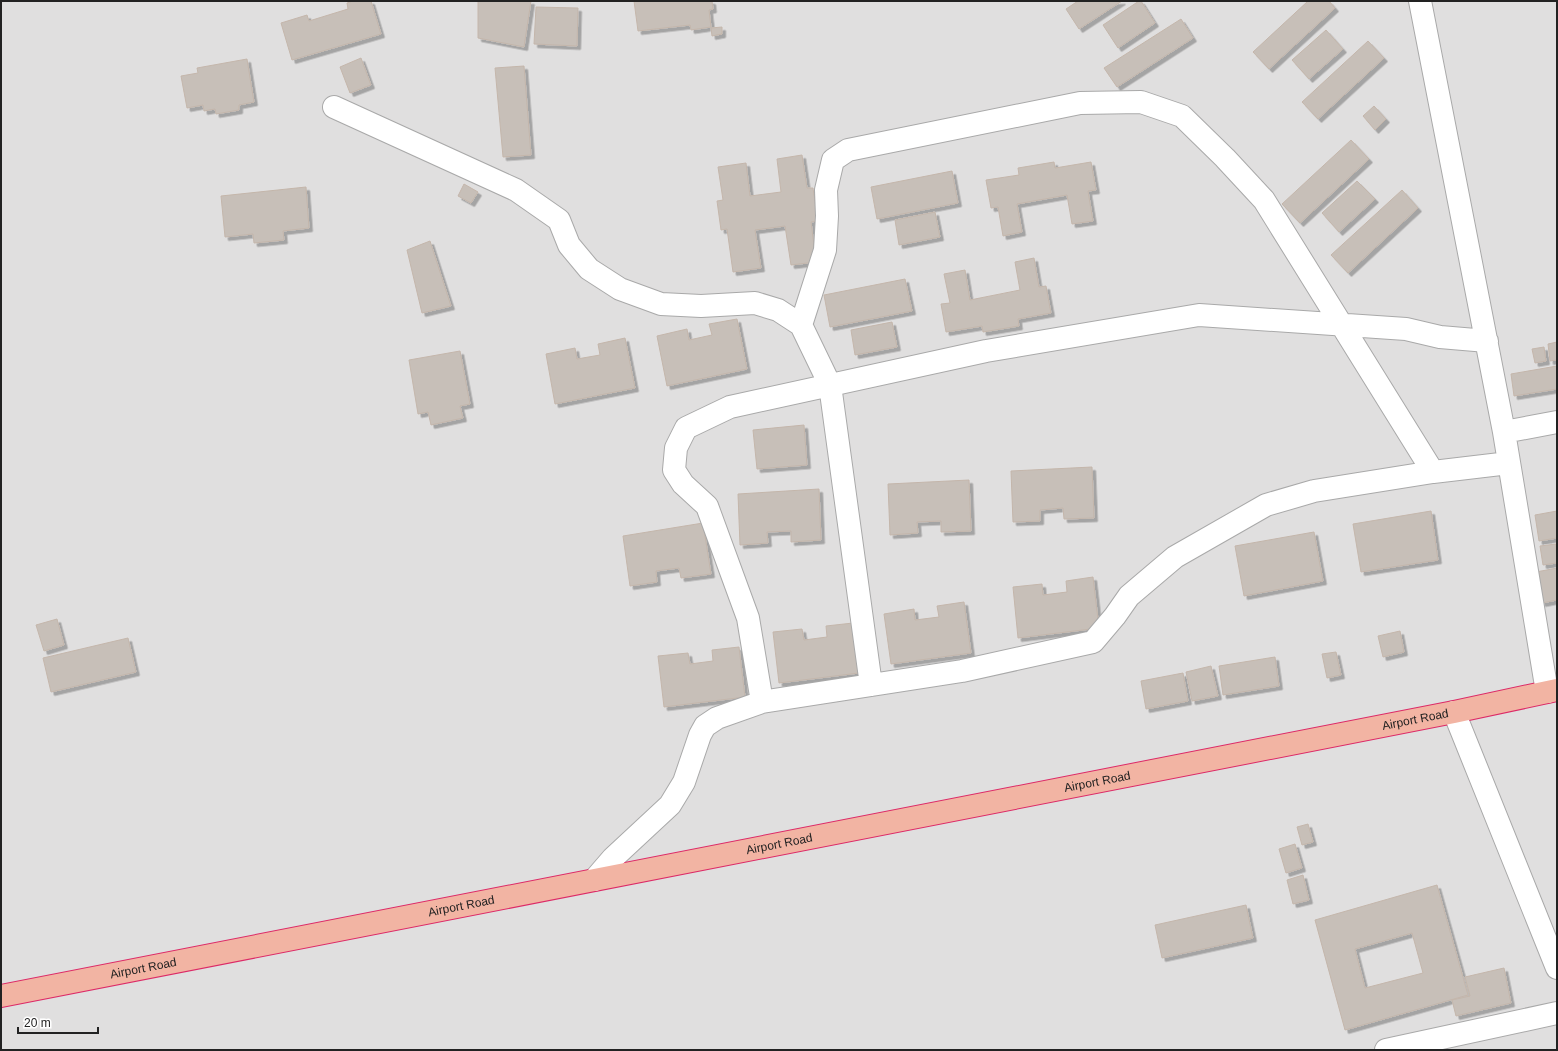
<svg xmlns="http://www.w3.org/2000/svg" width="1558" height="1051" viewBox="0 0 1558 1051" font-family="Arial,sans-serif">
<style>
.residential{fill:#e0dfdf}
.building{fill:#c7bfb8;stroke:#c4b6ab;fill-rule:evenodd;filter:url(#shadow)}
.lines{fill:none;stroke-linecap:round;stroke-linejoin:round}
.minor-casing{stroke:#a9a9a9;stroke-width:24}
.trunk-casing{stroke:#dc2a67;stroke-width:24}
.minor{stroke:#fff;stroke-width:22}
.trunk{stroke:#f2b4a3;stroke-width:22}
.labels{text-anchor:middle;stroke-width:3.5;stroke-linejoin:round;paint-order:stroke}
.street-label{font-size:12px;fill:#222;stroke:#fff}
</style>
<defs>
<filter id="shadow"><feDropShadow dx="3.5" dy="3.5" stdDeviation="0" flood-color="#0004"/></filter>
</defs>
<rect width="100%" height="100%" fill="#f2efe9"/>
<path class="residential" d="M1 1H1557V1050H1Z"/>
<path class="building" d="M353 1H371L381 34 292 60 281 23 307 15 309 21 348 9 347 3Z
M478 1H531L524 47 478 38Z
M634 1H712L713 9 709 10 711 27 691 30 690 25 638 31Z
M1078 1H1122L1079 29 1066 9Z
M1139 1H1141L1155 23 1118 48 1103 25Z
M1308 1H1329L1335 8 1269 69 1253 52Z
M536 7 578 8 577 46 534 44Z
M1181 19 1193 38 1117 87 1104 68Z
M722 27V34L712 36 711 28Z
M1326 30 1343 49 1309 79 1292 60Z
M1368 41 1384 58 1318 119 1302 102Z
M361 58 371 85 350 93 340 67Z
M247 59 254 102 239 105V110L216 114 215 109 204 111 203 105 187 108 181 76 198 73 197 68Z
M524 66 531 155 503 157 495 68Z
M1374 106 1386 119 1375 130 1363 116Z
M1351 140 1369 159 1300 223 1282 204Z
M802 155 807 188H813L818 221 811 222 816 262 791 265 785 226 755 230 761 268 733 272 727 229 721 230 717 201 723 200 718 167 746 163 750 196 781 192 777 159Z
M1054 162 1055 168 1091 162 1096 190 1088 191 1093 221 1072 224 1067 195 1017 204 1022 232 1003 236 998 207 991 208 986 180 1019 175 1018 168Z
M952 171 958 203 877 219 871 187Z
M1357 181 1375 199 1339 232 1322 213Z
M464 184 478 192 471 203 458 196Z
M306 187 309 228 283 231 284 240 254 243 253 234 225 237 221 196Z
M1402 190 1418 208 1348 273 1331 255Z
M935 212 940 237 899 245 895 220Z
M430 241 451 306 422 313 407 250Z
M1034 258 1039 287 1046 286 1051 313 1018 319 1019 326 983 332 982 326 946 332 941 304 950 303 944 274 965 270 970 300 1020 290 1015 262Z
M905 279 912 311 830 327 824 295Z
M737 319 747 369 667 386 657 336 687 329 689 340 712 335 709 324Z
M892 322 897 347 855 355 851 330Z
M625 338 635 388 555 404 546 354 575 348 577 359 600 355 598 344Z
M1557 342V360L1550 361 1548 344Z
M1544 347 1546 361 1535 363 1532 349Z
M460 351 470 404 460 406 463 418 431 425 428 412 418 414 409 360Z
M1557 366V389L1514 396 1511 374Z
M804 425 807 465 757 469 753 430Z
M1092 467 1094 518 1064 519 1063 508 1040 510V521L1013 522 1011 471Z
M969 480 971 531 941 532V521L917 522 918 533 890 535 888 484Z
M819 489 821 540 791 542V531L767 532 768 543 740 545 738 494Z
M1431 511 1438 560 1361 572 1353 524Z
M1557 511V538L1539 541 1535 515Z
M703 523 711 574 681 578 679 568 656 571 657 582 630 586 623 536Z
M1314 532 1323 581 1244 596 1235 546Z
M1556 544 1557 563 1543 565 1540 546Z
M1557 568V600L1542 603 1536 572Z
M1093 577 1099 628 1018 638 1013 587 1042 584 1043 595 1067 592 1066 581Z
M964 602 971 653 891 664 884 614 914 609 915 620 939 617 937 606Z
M57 619 64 645 44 651 36 625Z
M853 623 859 673 779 683 773 632 802 629 804 640 827 637 826 626Z
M1400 631 1404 652 1383 657 1378 636Z
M128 638 136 672 51 692 43 658Z
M739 647 745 697 664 707 658 656 688 653 690 664 713 661 712 650Z
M1336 652 1341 675 1327 678 1322 654Z
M1275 657 1279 686 1223 695 1219 666Z
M1211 666 1218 696 1192 701 1186 672Z
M1183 673 1188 701 1146 709 1141 681Z
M1308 824 1313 842 1302 845 1297 827Z
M1295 844 1302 868 1286 873 1279 849Z
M1303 875 1309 900 1293 904 1287 880Z
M1437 885 1468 995 1345 1030 1315 920ZM1412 933 1423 973 1365 988 1355 949Z
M1246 905 1253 938 1162 958 1155 925Z
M1504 968 1511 1003 1456 1016 1452 1000 1470 996 1465 977Z"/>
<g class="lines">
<g class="minor-casing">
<path id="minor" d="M1420 1 1504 432 1547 692
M334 107 516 190 559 220 569 245 589 269 620 289 661 304 701 306 755 303 778 310 801 325 830 385 871 685
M801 325 825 250 827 216 826 190 833 160 848 150 1080 103 1141 102 1182 116 1225 158 1264 200 1433 472
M1504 432 1557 422
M762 702 748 618 707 506 683 484 674 470 676 448 686 428 730 407 986 351 1199 315 1406 329 1440 337 1487 341
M1454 712 1557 968
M594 880 613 858 670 805 684 782 700 735 705 726 717 718 762 702 962 671 1093 642 1115 616 1129 596 1175 557 1266 505 1314 491 1433 472 1509 463
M1386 1050 1557 1013"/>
</g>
<g class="trunk-casing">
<g id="trunk">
<path id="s1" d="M1 996 1454 712 1557 690"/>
</g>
</g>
<use href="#minor" class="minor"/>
<use href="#trunk" class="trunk"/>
</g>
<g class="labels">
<g class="street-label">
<text dy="4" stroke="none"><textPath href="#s1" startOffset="1441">Airport Road</textPath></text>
<text dy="4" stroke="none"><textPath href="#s1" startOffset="1117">Airport Road</textPath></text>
<text dy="4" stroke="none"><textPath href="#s1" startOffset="793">Airport Road</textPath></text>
<text dy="4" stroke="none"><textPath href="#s1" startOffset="469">Airport Road</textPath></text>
<text dy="4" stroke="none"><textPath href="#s1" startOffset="145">Airport Road</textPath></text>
</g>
</g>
<rect width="1558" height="1051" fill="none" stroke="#222222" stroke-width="4"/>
<path d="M18 1027v6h80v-6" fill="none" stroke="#222222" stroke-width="2"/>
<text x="24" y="1027" font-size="12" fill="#222222" stroke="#ffffff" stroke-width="3" paint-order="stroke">20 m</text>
</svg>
